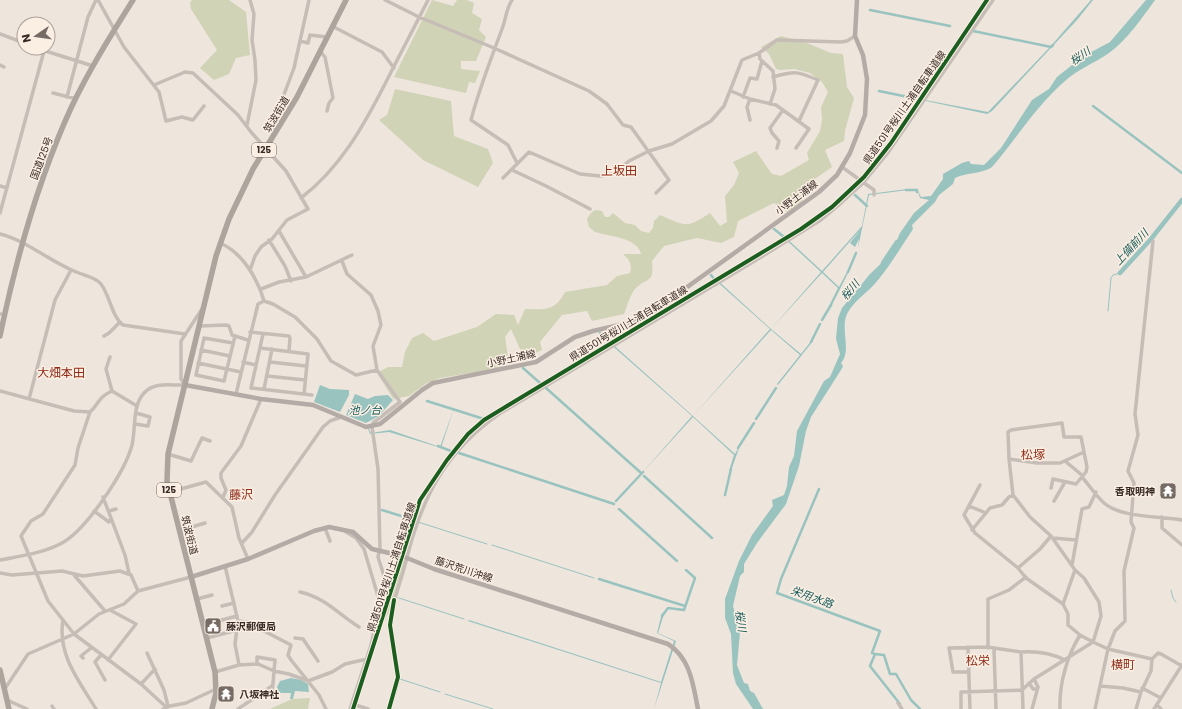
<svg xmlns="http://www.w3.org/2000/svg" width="1182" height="709" viewBox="0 0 1182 709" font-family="Poppins,'Noto Sans JP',sans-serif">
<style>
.green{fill:#d0d3b6}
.water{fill:#99c3bf}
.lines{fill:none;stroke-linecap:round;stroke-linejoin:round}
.stream{stroke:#99c3bf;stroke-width:1}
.canal{stroke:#99c3bf;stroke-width:2.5}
.river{stroke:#99c3bf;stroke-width:4.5}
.minor{stroke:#c6bdb7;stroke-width:3.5}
.major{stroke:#b5aba6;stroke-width:4.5}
.highway{stroke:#ada49d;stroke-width:5.5}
.cycleway-casing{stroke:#fbefe4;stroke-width:6}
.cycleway{stroke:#1b5e20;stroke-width:4}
.labels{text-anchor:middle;stroke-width:3;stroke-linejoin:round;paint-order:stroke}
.shield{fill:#fbefe4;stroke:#72655e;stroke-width:1}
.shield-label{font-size:9px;font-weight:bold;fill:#372a25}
.street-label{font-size:10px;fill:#372a25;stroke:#fbefe4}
.poi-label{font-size:10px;font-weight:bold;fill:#372a25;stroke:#fbefe4;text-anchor:start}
.water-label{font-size:11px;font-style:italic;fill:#175c5c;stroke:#fbefe4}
.quarter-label{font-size:12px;fill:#8e2b16;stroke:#fbefe4}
</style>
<rect width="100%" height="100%" fill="#eee5dd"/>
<path class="green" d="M192 0H229L246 12 250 55 236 58 229 74 214 80 200 68 217 50 191 9 190 3Z
M432 0 453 6 457 0H467L474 3 472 13 482 19 479 30 486 37 476 61H461V69L480 71 475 83 469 82 466 93 394 77Z
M781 36 807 43 831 53 843 54 847 87 854 98 845 131 844 141 825 150 832 167 799 190 803 202 787 212 774 203 738 221 734 237 721 243 697 238 664 246 652 261C654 284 649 276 636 288 630 294 627 307 624 314L592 321 587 311 562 315 540 342 542 350 524 358 511 329 505 337 509 363 495 369 440 378 425 384 409 396 394 399 392 397 377 373 388 367H402L405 352 412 338 423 333 434 341 477 327 496 314 514 315 518 325 525 309C545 309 555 312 565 292L607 285 617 276 630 273C632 264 630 260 623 254H641C638 238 609 236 595 232L589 227 587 219 590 214 595 210 602 211 605 217H609L613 213 625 223 635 225 641 231 649 233 653 228 654 221 660 215C686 226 686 229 710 213L720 226 727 222 725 196 734 185 739 173 733 162 756 151 772 174 781 176 809 160 807 153 820 131 822 120 821 107 828 92 822 82 810 73 794 69 780 70 776 69 769 54 761 47Z
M395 89 451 101 454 136 488 149 493 163 478 187 423 160 379 120 387 115Z
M402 557 405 560 392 605 378 635 377 634 384 603Z
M310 698 308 709H270L292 699Z"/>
<path class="water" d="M1091 0H1093L1077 20 992 111 987 114 926 101 925 100 988 112 1050 47Z
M1146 0H1155C1142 18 1127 40 1109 53 1095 63 1078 69 1065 81 1036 106 1017 138 992 167 982 174 968 172 955 178L953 184 939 195 935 202 912 225 913 229C901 247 891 264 878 280 869 292 854 300 847 314 840 329 852 351 841 363L843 366 841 370 811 417 806 431 799 466 786 504 757 543 744 564V572L740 576 733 606 740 632 737 665 744 683 748 684 750 691 754 693 763 709H753L736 684 733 673 731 634 725 618V599L739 561 752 535 773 506 772 500 784 495 787 486 789 467 794 456 797 431 824 381 830 377 840 354 836 339 838 318 842 308 870 274 891 254 900 233 914 213 929 200 920 198 917 189 921 197 931 196 943 179V174L962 163 969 161 971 164 984 165 1001 148 1032 100 1049 89 1057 77 1082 57 1110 42Z
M908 189V190L869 195 858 248 859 239 855 247 850 243 861 229 823 272 839 287 848 270 849 271 831 307 829 306 838 288 822 273 771 329 801 354 812 340 813 341 778 385 777 384 800 355 771 330 693 416 735 454 740 445 731 471H729L734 455 693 417 641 474 692 416 608 342 609 341 693 416 770 329 714 279 715 278 771 329 821 272 783 237 784 236 822 271 862 226 868 194Z
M320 385 330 389 349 390V395L340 412 314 402Z
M355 394 368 399 375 396 388 395 393 400 379 416 366 423 346 415Z
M454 408 441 448 389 432 370 434 366 424 371 433 390 430 440 447Z
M662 613 664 614 658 633 676 641 654 709 661 683 468 621 469 620 661 682 674 641 657 633Z
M291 678 301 680 308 684 309 692 295 691 293 699H290L291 693H279L277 687 280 681Z"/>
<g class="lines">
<path class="stream" d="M1108 311 1111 278 1113 275 1120 273
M418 522 487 544
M492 545 594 578
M1171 590 1173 598 1176 602
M399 598 464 619
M400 679 440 692
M445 694 493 709"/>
<path class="canal" d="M870 10 950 26
M973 31 1051 47 1053 45
M879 91 918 99 920 96
M1093 106 1182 173
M906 190H917V192
M855 195 867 206
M774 229 784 237
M848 272 856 253
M711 275 714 279
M822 320 831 305
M600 333 609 341
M811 342 820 324
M523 368 540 383
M546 388 640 472
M427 401 484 419
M756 419 776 388
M438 446 451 451
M738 448 754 423
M459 453 614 504
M644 476 712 538
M819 489 781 579 777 593 880 631 872 653
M725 495 731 469
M616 501 643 472
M619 509 677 561
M382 510 411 519
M599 579 685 606
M662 616 668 608 684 610 695 578 686 570
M874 654 884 655 890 674H896L911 700 920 709
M875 654 870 666 900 704"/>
<path class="river" d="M883 263 897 242
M1120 273 1151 239 1182 200"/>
<path class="minor" d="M98 0 124 47 159 92 166 121 182 117 193 120 204 106
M385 0 419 17 494 48 589 91 607 104 623 125 631 127 669 180 656 193
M512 0C506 9 506 19 502 29 491 59 479 89 471 120L508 145 517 163
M332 26 382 52 394 68
M0 34 24 43
M300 41 308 43 310 35 327 37
M36 48 90 65
M320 51 325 57 333 98 329 103 327 111
M759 53 760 59 773 71 775 89 770 104
M0 65 4 67
M773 77C795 71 797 71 818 80L799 121
M154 85 185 72 193 73 238 115 251 132 286 171 308 209 287 220 272 239 261 247 255 256 250 270
M731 91 750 99 747 107 750 120
M53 93 73 98
M67 97 88 17 96 0
M743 97 750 78 757 79 762 61
M750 99 776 105 809 129 796 148
M247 125 256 80 255 60 252 40 254 14 250 0
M278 129 272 126 294 68 309 0
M777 148 779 141 772 133 770 128 783 110
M842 167 874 190V195
M512 170 546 186 590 209
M503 178 529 152 580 174 600 176 613 174 629 161 649 151 672 144 711 121 724 106 742 60 759 53 777 40 841 42 847 41 855 36
M0 186 7 188
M301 198C340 168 363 127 385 84 399 56 414 28 428 0
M0 213 44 51
M279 231 306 277
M0 234C27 241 48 260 74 271 82 275 96 277 101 284 110 296 112 317 123 325L185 334
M269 240 285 266 291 281
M220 243C243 253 257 278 264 301L258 304 236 394
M342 261 347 274 371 295 378 311 381 325 373 346 377 370
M261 289 279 282 306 277 352 255
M264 301 273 304 295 317 317 339 331 361 356 375 377 370 400 402 373 423 372 427 378 469 380 548 378 557 386 582 380 603
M0 314H1
M199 326 226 325 229 326 232 335 235 336
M250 332 289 336 290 338 289 351
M263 334 251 388 312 395
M104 336 109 333 120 322
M233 343 204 338 196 375 224 381 235 336 248 340
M260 348 308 354 304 394
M201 350 230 356
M110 357 106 369 112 391
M243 362 256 365
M270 362 306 366
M198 363 241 372
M267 376 305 380
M185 385 181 379V341L202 309
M264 389 272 349
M0 391 74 411 90 412C99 404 98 397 112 391L137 406
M29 399 55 300 71 270
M90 412 78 448 75 465 43 514 31 521 21 536 48 601 74 634 141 684 166 707
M135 424 148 426 150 417 136 413
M168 454 191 461 202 438 210 441
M1009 459 1037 463H1060L1084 452
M1065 461 1083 476
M1082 477C1089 485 1096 496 1104 503 1121 518 1160 516 1182 520
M980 485 964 515 975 533 1018 568 1026 578 1063 604 1068 614V625L1080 635 1093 642 1101 616 1099 602 1084 578 1075 570 1051 536 1030 517 1013 495 1009 459 1008 432 1011 430 1062 423 1064 437H1081L1087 467 1086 472 1076 484 1053 479 1051 488
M170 492 206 482 232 507 239 538 248 559
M103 497 125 555 129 573
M223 497 226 490 221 478V473L241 446 261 399
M1054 501 1065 482
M969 506 986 513
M94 511 109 522 111 519
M109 511 116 509
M1162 517V528L1182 545
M325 528 330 541
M972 530 990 508 1002 505 1009 497 1013 495
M179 531 205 523
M346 532 356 538 364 549 380 603 371 645 350 709
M1053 538 1076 540
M242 543 252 532 275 495 323 427 330 421 341 417
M0 560C20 556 44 553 62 543 86 530 125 472 132 445 136 428 132 406 144 393 155 381 171 386 185 385
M1072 565 1082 509 1089 507 1096 492
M225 566 238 621 235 644 239 665
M1018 568 1040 549 1051 536
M0 573 12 575 62 571 83 576 120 571 131 575 138 591 191 577
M74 575 105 611
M300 592C326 598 338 614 359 627
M197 599 212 595
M1063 604 1075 570
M222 606 234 603
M63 620C57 654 79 681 96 709
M238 621 247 622 291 645 288 655 291 660 319 695 326 709
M203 625 237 616
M207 638 237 630
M295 638 303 639 318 661
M968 647 970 709
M988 648V599L1009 590 1026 577
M994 650 996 709
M1021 652C1037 651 1051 653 1065 660
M147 653 164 690 168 706
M101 655 95 662 105 680
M83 658 81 656 91 648
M108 660 136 624 110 610
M257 664V657L275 660 272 695
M215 672 239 665 258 664 274 671 289 674 308 681 332 672 345 664 367 659
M969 672H953L949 648 987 647 1021 652 1023 709
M1029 683 1033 689H1036
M141 684 155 669
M1142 688 1161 698
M4 690 28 654 74 634 99 614 124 604 138 591
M1141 692 1151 671 1152 659
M7 700 27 709
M898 703 902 709
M352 704 368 709
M1157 705 1161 709
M52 706 54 709
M163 709 170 706 186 703 216 689
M238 709 272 686
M389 709C392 700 397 690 398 680 400 661 389 642 391 623 392 601 401 582 406 561 422 497 445 452 499 414L753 262 821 220 840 204 863 183 887 154 993 0
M961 709V692L1022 690 1034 679 1093 642 1108 649 1152 659 1158 653 1161 654 1182 666
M1032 709 1038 687 1034 679
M1060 709C1059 684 1067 656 1080 635
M1095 709 1100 686
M1136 709 1141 692 1123 688 1100 686 1108 649 1115 631 1125 621 1124 571 1134 528 1131 522 1134 483 1128 471 1138 435 1135 414 1153 241
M1154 709 1182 665"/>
<path class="major" d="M185 385 261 399 313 405 366 427 380 424 422 390 433 383 536 362 575 337 593 331 628 323 647 316 819 192 837 175 850 153 865 115 867 79 863 55 855 36 857 0
M191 577 248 559 314 531 329 527 353 532 372 549 402 556 434 569 668 644C691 659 693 685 698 709"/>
<path class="highway" d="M0 336C16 259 38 180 71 108 89 70 111 35 133 0
M0 670 9 709
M212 709 216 693 215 672 167 481 168 454 216 256 229 219 253 169 297 97 346 0"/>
<g class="cycleway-casing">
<path id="cycleway" d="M353 709 420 500 447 460 468 434 484 420 507 406 801 229 832 207 864 177 891 143 987 0
M389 709 398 677 390 625 394 600"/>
</g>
<use href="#cycleway" class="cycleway"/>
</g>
<defs>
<g id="temple-square" transform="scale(0.9)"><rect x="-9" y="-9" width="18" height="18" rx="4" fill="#776b65" stroke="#fbefe4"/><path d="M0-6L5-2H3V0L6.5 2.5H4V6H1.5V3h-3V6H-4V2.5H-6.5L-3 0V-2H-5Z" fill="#fff"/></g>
<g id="civic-square" transform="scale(0.9)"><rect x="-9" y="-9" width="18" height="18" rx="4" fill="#776b65" stroke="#fbefe4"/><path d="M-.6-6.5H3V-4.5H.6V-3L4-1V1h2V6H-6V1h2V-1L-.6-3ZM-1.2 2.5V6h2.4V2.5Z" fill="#fff"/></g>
</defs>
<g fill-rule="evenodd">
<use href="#temple-square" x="1168" y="491"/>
<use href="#civic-square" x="213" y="626"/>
<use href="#temple-square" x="226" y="694"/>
</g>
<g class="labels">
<g class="shield">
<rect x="252" y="143" width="24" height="14" rx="3"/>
<rect x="157" y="483" width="24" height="14" rx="3"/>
</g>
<g class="shield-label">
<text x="264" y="153">125</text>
<text x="169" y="493">125</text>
</g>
<g class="street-label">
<text transform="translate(904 107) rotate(-55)" y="4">県道501号桜川土浦自転車道線</text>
<text transform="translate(276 114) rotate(-59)" y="4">筑波街道</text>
<text transform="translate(41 158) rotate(-69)" y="4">国道125号</text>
<text transform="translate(796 197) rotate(-37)" y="4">小野土浦線</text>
<text transform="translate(628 323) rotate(-31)" y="4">県道501号桜川土浦自転車道線</text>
<text transform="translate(511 358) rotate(-12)" y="4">小野土浦線</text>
<text transform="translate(190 535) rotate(76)" y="4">筑波街道</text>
<text transform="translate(391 567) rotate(-72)" y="4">県道501号桜川土浦自転車道線</text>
<text transform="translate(464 569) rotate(18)" y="4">藤沢荒川沖線</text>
</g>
<g class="poi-label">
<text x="1155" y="495" text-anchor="end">香取明神</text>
<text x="226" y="630">藤沢郵便局</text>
<text x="239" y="698">八坂神社</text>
</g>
<g class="water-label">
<text transform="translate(1080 56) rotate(-35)" y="4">桜川</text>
<text transform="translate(1131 247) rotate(-47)" y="4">上備前川</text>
<text transform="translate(850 290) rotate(-50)" y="4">桜川</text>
<text x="365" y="414">池ノ台</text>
<text transform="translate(812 597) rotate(20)" y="4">栄用水路</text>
<text transform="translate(741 621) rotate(82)" y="4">桜川</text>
</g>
<g class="quarter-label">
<text x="619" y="175">上坂田</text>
<text x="61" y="377">大畑本田</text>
<text x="1033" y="459">松塚</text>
<text x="241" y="499">藤沢</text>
<text x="978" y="665">松栄</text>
<text x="1123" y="669">横町</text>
</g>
</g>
<g transform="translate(36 36) rotate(257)"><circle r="19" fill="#fbefe4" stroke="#ada098"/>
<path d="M0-3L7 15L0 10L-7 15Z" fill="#776b65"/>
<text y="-6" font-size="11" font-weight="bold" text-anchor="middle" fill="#372a25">N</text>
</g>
</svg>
